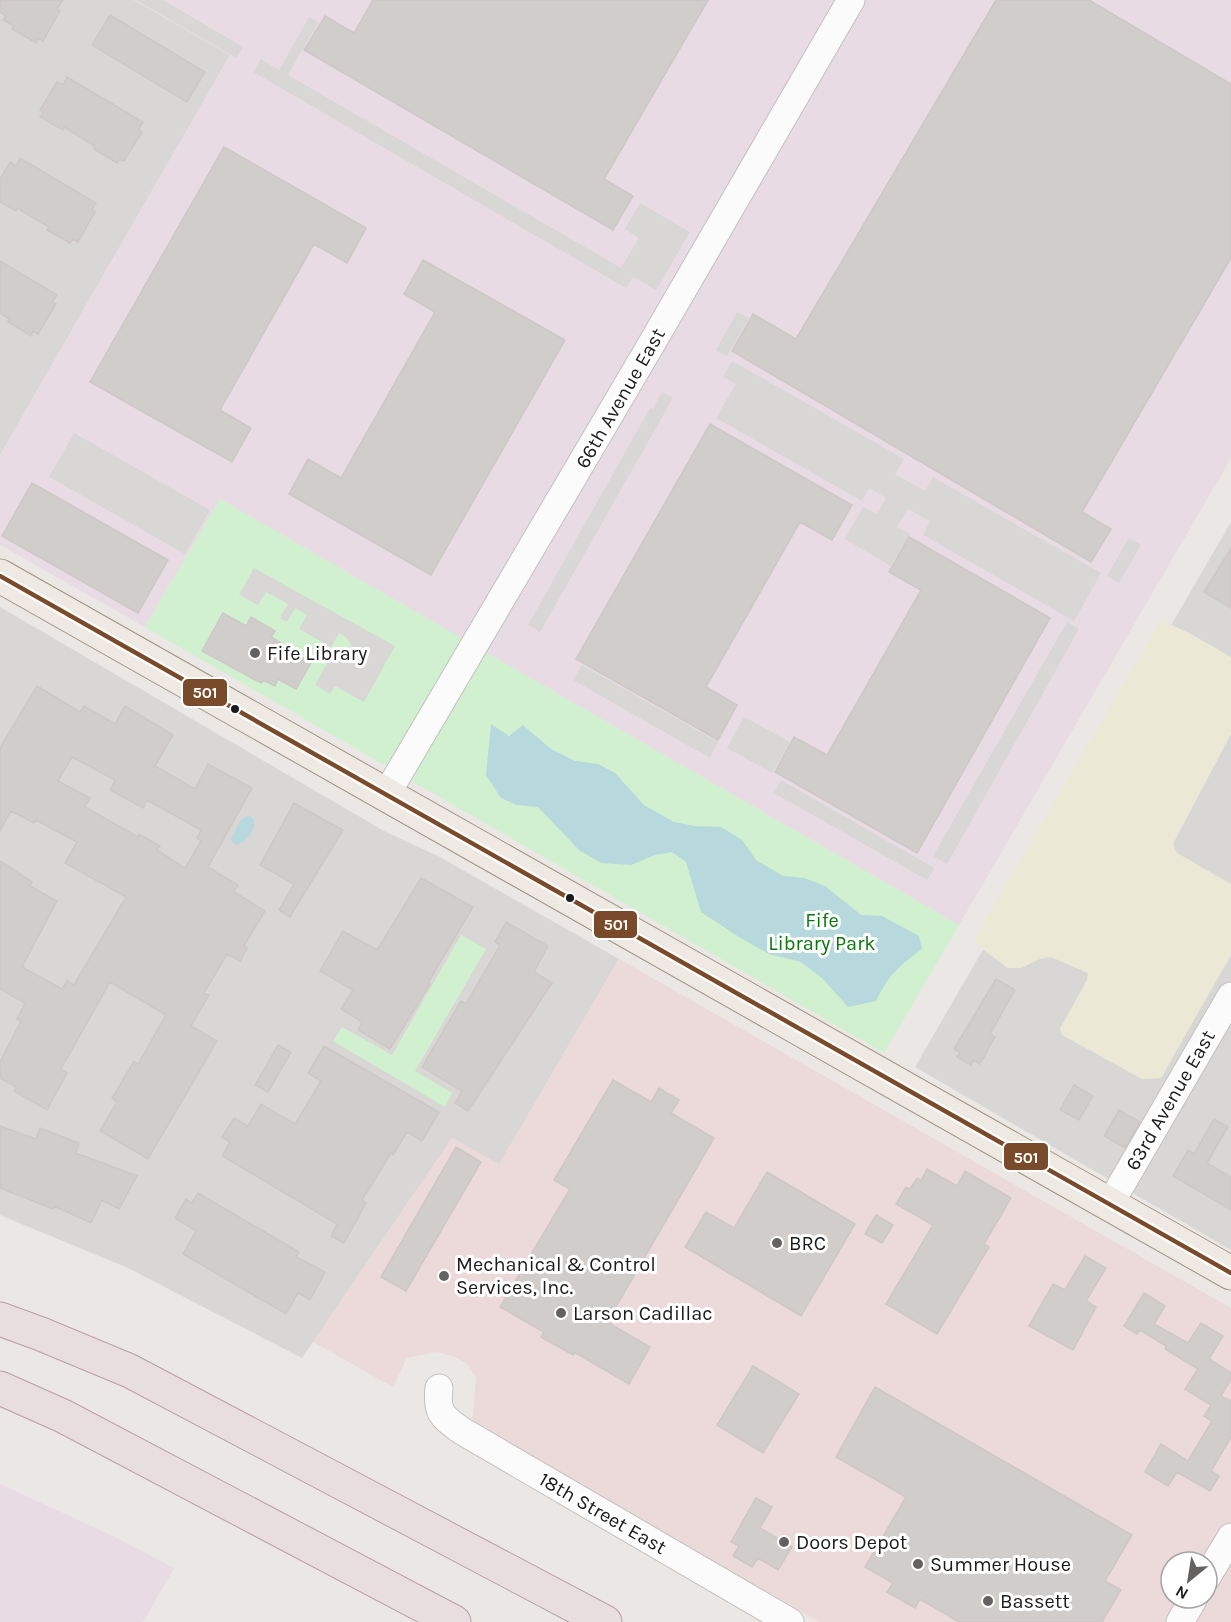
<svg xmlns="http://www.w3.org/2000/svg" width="1231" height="1622" viewBox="0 0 1231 1622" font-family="Karla,sans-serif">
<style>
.residential{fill:#d9d7d5}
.commercial{fill:#ecdada;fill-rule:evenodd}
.industrial{fill:#e8dbe4}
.farmland{fill:#ebe9d6}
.park{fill:#d1f0cf}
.parking{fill:#d8d7d5}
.water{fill:#b7d8dd}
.building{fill:#d0cdcb;stroke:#cdc8c5;stroke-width:1.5;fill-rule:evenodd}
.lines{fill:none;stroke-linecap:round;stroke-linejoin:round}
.minor-casing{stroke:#c2c1c0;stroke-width:29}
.major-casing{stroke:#9f9281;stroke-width:35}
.highway-casing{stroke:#be9ca8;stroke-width:35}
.minor{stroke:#fcfbfb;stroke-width:27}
.major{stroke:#efe9e3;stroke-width:33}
.highway{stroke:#e8dee0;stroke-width:33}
.bus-1-casing{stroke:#fff;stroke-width:9}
.bus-1{stroke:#7a4b2a;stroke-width:4.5}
.poi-dot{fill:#636261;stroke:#fff;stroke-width:2}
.bus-dot{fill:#1b1b1b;stroke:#fff;stroke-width:2}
.labels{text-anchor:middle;stroke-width:6;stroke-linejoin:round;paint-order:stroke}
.street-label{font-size:20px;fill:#1b1b1b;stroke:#fff}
.poi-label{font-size:20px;fill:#1b1b1b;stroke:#fff;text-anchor:start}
.park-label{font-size:20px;fill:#0d750d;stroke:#fff}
.line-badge{stroke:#fff;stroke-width:2}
.badge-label{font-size:16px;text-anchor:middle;font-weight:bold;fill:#fff}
</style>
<rect width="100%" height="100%" fill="#eae7e4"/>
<path class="residential" d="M0 0H134L230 55 0 455Z
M1231 522V1250L915 1067Z
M0 607 384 831 438 856 619 959 499 1165 452 1138 302 1358 128 1268 0 1215Z"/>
<path class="commercial" d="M619 959 1231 1308V1622H819L472 1425 476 1377 467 1364 453 1356 436 1352 407 1358 393 1387 313 1342 452 1138 499 1164ZM1171 1562H1207V1598H1171Z"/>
<path class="industrial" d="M134 0H1231V458L959 925 220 499 145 627 0 545V455L230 55Z
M0 1484 113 1536 174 1568 143 1622H0Z"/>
<path class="farmland" d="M1162 621 1189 633 1231 657V734L1174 842V847L1177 853 1231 884V955L1161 1078 1142 1079 1062 1035 1060 1029 1087 980 1088 973 1051 957 1040 959 1021 968H1008L977 945 975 937 1158 625Z"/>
<path class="park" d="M220 499 959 925 884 1053 145 627Z
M461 935 486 949 415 1071 452 1093 445 1107 333 1041 342 1027 392 1055Z"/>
<path class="parking" d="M136 0H163L243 47 236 58Z
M309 17 318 22 288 75 621 268 639 238 625 229 640 203 690 232 656 290 633 277 626 288 253 72 261 59 279 70Z
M737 312 749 318 727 356 716 350Z
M9 340 25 349 23 353 35 360 0 421V353Z
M732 361 904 459 895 474 925 491 933 477 1101 573 1074 621 923 535 930 521 908 509 897 527 910 534 891 566 845 539 863 507 877 514 886 498 869 488 862 501 716 418 736 384 723 377Z
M662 392 673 398 540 632 528 625 650 408 653 409Z
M74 433 210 510 185 554 49 477Z
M1129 538 1141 545 1119 583 1107 576Z
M254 568 395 646 364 702 335 686 330 694 315 685 335 649 349 657 352 646 346 637 339 633 331 647 299 629 307 615 295 608 287 622 280 618 288 604 266 592 258 605 239 595Z
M1067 622 1079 629 947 864 933 856Z
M582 665 718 742 710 758 573 680Z
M744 717 790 742 772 773 727 748Z
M781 780 934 868 927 880 774 793Z"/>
<path class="water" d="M491 724 509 736 523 725 551 749 575 761 598 764 615 773 644 805 674 822 694 826 721 827 742 840 756 860 783 876 804 878 825 886 861 915 882 916 919 936 922 949C897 968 890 973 876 1001L848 1007 823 979 801 962 769 954 739 937 701 912 686 862 672 852 655 855 631 865 601 863 579 850 538 807 517 805 501 798 486 775Z
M247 816 252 817 254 821C255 832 247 841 237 845L233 843 231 838 240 821Z"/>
<path class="building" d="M0 0H63L57 9 60 11 43 41 38 38 36 43 12 29 14 26 3 20 6 16 0 12Z
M373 0H708L604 179 633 196 613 230 304 50 325 16 354 33Z
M996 0H1089L1231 84V258L1082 512 1111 529 1091 562 732 351 753 314 796 339Z
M110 15 205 72 187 102 92 45Z
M67 77 143 122 139 129 142 132 124 161 120 159 117 163 94 149 95 146 64 127 63 130 40 117 43 113 40 110 57 82 63 85Z
M224 147 366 228 347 263 314 244 220 410 251 428 232 462 90 382Z
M20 158 96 203 92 210 95 212 78 242 73 239 70 243 47 230 49 227 17 208 16 211 0 202V179L10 162 16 166Z
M423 260 565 340 431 575 289 494 308 459 341 478 435 312 404 294Z
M0 261 57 295 52 302 56 304 38 334 33 331 31 336 8 322 9 319 0 313Z
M710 424 852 505 832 540 800 522 706 687 737 705 718 740 576 659Z
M32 483 168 560 138 613 2 536Z
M909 537 1050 618 917 853 775 772 794 737 827 755 921 590 889 572Z
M1231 548V608L1204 592Z
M223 613 246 626 251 617 275 631 271 637 281 643 280 646 311 663 296 689 278 679 275 686 263 680 261 683 202 651Z
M37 686 80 712 84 706 115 724 125 706 173 735 155 766 195 789 208 764 252 788 208 867 238 885 234 892 265 911 244 946 247 948 240 961 227 954 204 993 209 995 191 1026 217 1041 148 1159 100 1131 117 1102 112 1098 134 1061 138 1064 166 1015 110 982 61 1069 67 1073 47 1110 14 1091 16 1087 0 1078V1062L21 1021 17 1019 25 1003 0 989V861L32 882 30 886 57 901 22 967 62 989 67 981 74 985 126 897 65 863 77 842 36 820 34 823 11 811 0 831V748ZM72 757 115 780 110 790 143 808 147 800 201 830 197 838 201 841 185 868 157 850 160 846 139 834 138 837 85 807 90 798 58 781Z
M294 803 343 830 290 917 279 910 294 884 260 865Z
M421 878 473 907 428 983 430 984 390 1049 358 1030 362 1022 341 1009 353 990 320 971 343 931 377 950Z
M506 922 548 946 534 972 552 983 468 1111 455 1103 462 1091 422 1067 461 1001 466 1004 500 945 495 942Z
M996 979 1015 990 990 1034 995 1037 980 1064 973 1060 971 1065 957 1057 960 1053 954 1049Z
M278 1045 291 1052 268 1092 255 1085Z
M324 1046 439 1112 422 1141 407 1132 393 1155 391 1153 362 1200 366 1203 344 1243 331 1236 337 1224 222 1156 230 1142 222 1137 234 1118 248 1126 261 1104 295 1124 321 1081 308 1073Z
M613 1080 651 1102 659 1088 679 1100 671 1113 714 1138 607 1322 650 1347 629 1384 574 1352 573 1355 541 1337 544 1332 500 1307 570 1189 554 1180Z
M1074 1085 1093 1096 1079 1120 1060 1110Z
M1119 1110 1140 1122 1125 1148 1104 1136Z
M1214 1119 1228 1127 1207 1163 1231 1177V1210L1173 1176 1188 1150 1194 1154Z
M0 1126 36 1139 40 1128 79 1143 76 1153 137 1176 119 1209 102 1200 91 1223 54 1206 53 1209 0 1188Z
M456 1147 481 1162 406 1291 381 1277Z
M927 1169 957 1186 965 1171 1011 1198 984 1244 989 1247 937 1334 886 1304 933 1225 896 1204 906 1187 910 1189 917 1178 921 1181Z
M767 1172 855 1224 801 1316 685 1247 706 1212 734 1228Z
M198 1193 299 1252 296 1257 325 1272 310 1300 298 1293 286 1314 183 1254 196 1231 175 1218 186 1199 192 1203Z
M876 1215 893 1225 882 1243 865 1234Z
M1085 1256 1106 1268 1086 1301 1096 1307 1073 1350 1029 1326 1053 1284 1065 1290Z
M1144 1293 1165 1306 1154 1324 1188 1343 1201 1323 1223 1336 1209 1359 1231 1373V1379L1221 1396 1231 1401V1437L1211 1471 1219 1476 1210 1491 1177 1472 1168 1486 1145 1472 1161 1444 1188 1461 1212 1421 1204 1416 1211 1405 1185 1389 1198 1369 1165 1349 1166 1346 1140 1330 1137 1334 1124 1326Z
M753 1366 799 1394 763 1453 717 1425Z
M875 1387 1132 1535 1105 1581 1121 1590 1102 1622H959L920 1599 915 1608 887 1592 893 1583 865 1567 906 1497 836 1457Z
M756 1498 772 1507 760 1528 792 1547 778 1570 758 1558 752 1567 733 1556 739 1546 731 1542Z"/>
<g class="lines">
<g class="minor-casing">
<path id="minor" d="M386 795 652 343 851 0
M1110 1204 1231 996
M439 1388C436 1414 443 1417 462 1431L790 1622
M1207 1577 1231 1537
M1180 1622 1194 1598"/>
</g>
<g class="major-casing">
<path id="major" d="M0 576 1231 1273"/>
</g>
<g class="highway-casing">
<path id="highway" d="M0 1319 41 1334 130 1371 605 1622
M0 1388 63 1416 454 1622"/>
</g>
<use href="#minor" class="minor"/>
<use href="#major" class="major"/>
<use href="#highway" class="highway"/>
<g class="bus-1-casing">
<path id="bus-1" d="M0 576 1231 1273"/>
</g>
<use href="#bus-1" class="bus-1"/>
</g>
<g class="poi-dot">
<circle cx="255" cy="653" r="6"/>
<circle cx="777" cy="1243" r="6"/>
<circle cx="444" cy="1276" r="6"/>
<circle cx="561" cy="1313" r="6"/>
<circle cx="784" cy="1542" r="6"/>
<circle cx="918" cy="1564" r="6"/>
<circle cx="988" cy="1601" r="6"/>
</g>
<g class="bus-dot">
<circle cx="235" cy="709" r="5"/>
<circle cx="570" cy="898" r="5"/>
</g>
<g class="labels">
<g class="street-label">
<text transform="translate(620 398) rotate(-60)" y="7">66th Avenue East</text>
<text transform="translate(1170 1100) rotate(-60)" y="7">63rd Avenue East</text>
<text transform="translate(603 1513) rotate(30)" y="7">18th Street East</text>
</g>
<g class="poi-label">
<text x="267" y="660">Fife Library</text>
<text x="789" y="1250">BRC</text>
<text x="456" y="1271">Mechanical &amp; Control<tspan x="456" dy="23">Services, Inc.</tspan></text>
<text x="573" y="1320">Larson Cadillac</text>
<text x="796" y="1549">Doors Depot</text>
<text x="930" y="1571">Summer House</text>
<text x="1000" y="1608">Bassett</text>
</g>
<g class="park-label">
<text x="822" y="927">Fife<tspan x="822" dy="23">Library Park</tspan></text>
</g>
</g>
<g class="line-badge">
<rect x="182" y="678" width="46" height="29" rx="6" fill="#7a4b2a"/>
<rect x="593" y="910" width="45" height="29" rx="6" fill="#7a4b2a"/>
<rect x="1003" y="1142" width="46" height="29" rx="6" fill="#7a4b2a"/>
</g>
<g class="badge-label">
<text x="205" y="698">501</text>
<text x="616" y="930">501</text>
<text x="1026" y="1163">501</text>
</g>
<g transform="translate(1189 1580) rotate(210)"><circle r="28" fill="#ffffff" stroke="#a4a4a4" stroke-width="1.5"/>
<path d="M0-4.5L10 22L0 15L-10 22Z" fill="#636261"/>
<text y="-9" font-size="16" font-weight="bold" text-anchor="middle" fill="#1b1b1b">N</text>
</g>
</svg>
